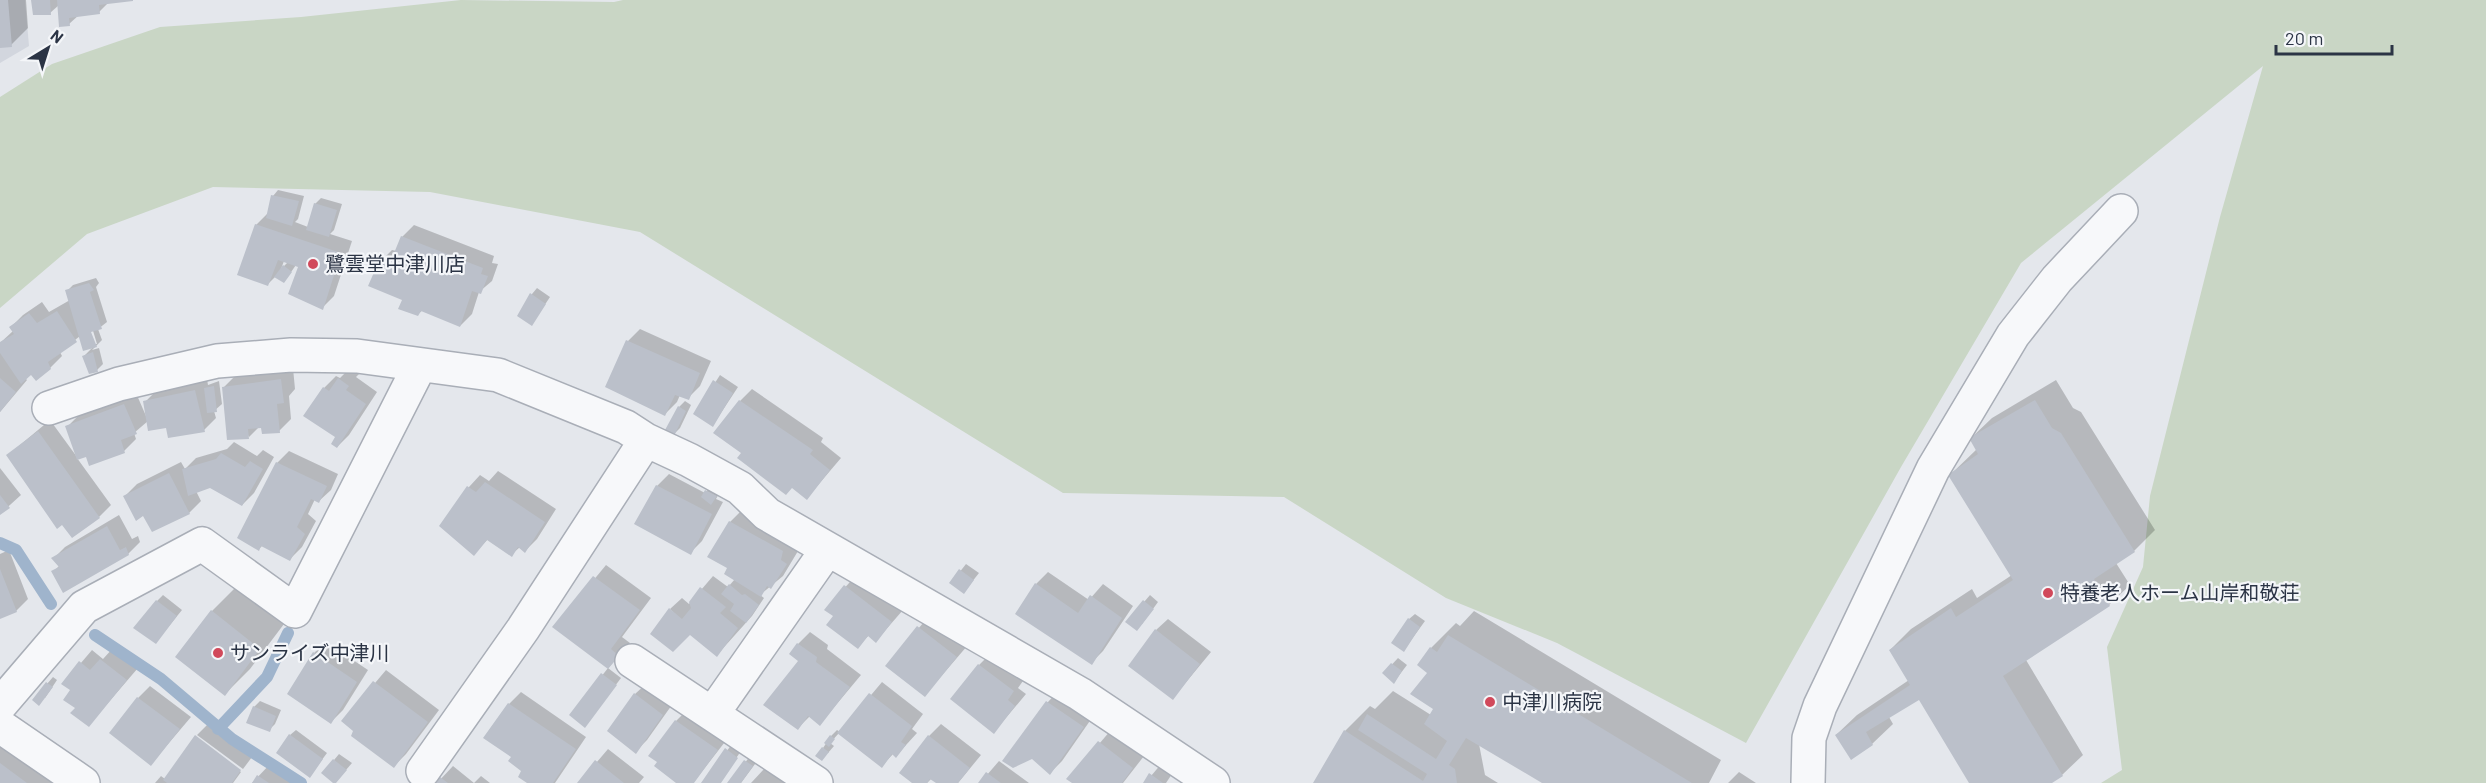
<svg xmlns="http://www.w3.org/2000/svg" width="2486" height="783" viewBox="0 0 2486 783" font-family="Barlow,'Noto Sans JP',sans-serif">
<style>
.built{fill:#d2d6de}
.green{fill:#c9d6c5}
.shadow{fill:#0003;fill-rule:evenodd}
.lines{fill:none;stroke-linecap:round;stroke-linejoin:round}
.stream{stroke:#9fb4cc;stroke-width:12}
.building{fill:#bbc0ca}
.minor-casing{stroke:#a9aeb7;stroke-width:36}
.minor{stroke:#f7f8fa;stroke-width:33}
.poi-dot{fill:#d1495b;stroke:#f4f6f9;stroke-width:2}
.labels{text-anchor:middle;stroke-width:4.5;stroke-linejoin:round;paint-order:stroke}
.poi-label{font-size:20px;fill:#2b3445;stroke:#f4f6f9;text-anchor:start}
</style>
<rect width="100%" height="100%" fill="#e4e7ec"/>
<path class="built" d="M0 0H25L29 46 0 63Z"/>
<path class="green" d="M461 0 614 2 623 0H2486V783H2101L2122 770 2107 647 2143 567 2150 496 2220 217 2263 66 2021 263 1901 467 1746 743 1557 643 1446 598 1284 497 1063 493 640 232 430 192 213 187 87 234 0 308V97L52 64 160 27 301 17Z"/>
<path class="shadow" d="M0 0H26L28 28 11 45 0 46Z
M33 0H133L108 3 99 12 79 15 69 24 59 5 50 13Z
M278 190 304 196 298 219 295 222 308 227 315 204 321 198 342 204 334 230 330 234 352 241 334 296 322 308 300 266 296 265 284 282 276 276 268 284 256 225 269 212 273 196ZM284 261 288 262 281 269Z
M414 225 494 256 492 263 498 264 492 281 479 292 472 314 460 326 423 310 418 314 404 299 380 262 392 250 397 251 402 237Z
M96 278 99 283 96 287 107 322 98 329 102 340 92 350 99 348 103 364 97 370 84 356 94 346 80 336 60 352 62 356 50 368 32 373 25 378 27 380 0 412V343L13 331 11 327 23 315 42 302 49 312 70 300 67 291 73 285ZM91 324 97 344H94L88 325Z
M537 288 550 297 532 324V294Z
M640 329 711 361 700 386 688 398 680 395 677 402 665 414 607 387 628 341Z
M351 367 360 373 356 377 377 392 349 435 337 447V437L324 388 336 376 340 378Z
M293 368 295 389 289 396 291 419 279 431 260 426 249 437 223 388 235 376Z
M720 375 738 387 713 425 695 414Z
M207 379 208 385 219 381 222 404 214 411 216 418 204 430 167 426 148 421 134 433 136 439 124 451 87 455 77 458 111 505 99 517 8 455 50 420 77 457 67 427 79 415 136 393 146 416 145 402 157 390Z
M2056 380 2073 408 2081 412 2155 530 2134 551 2116 563 2130 585 2109 605 2026 660 2083 755 2062 775 2049 783H1971L1919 698 1889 717 1893 724 1872 744 1836 735 1857 715 1909 680 1890 650 1911 629 1972 589 1977 598 2012 575 1950 475 1977 449 1971 438 1992 418Z
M752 389 823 438 821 442 841 458 807 498 743 453 740 401Z
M685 401 691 405 680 428 674 434 679 407Z
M234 442 257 456 263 450 274 457 254 493 242 505 210 486 196 491 201 501 189 513 144 514 125 496 137 484 181 462 185 469 196 458 227 449Z
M289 451 338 474 331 490 319 501 315 499 308 514 316 521 302 547 290 559 263 545 259 549 277 463Z
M0 468 21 495 0 514Z
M498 471 556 509 537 539 525 551 520 547 511 555 488 539 474 554 441 526 469 487 480 475 489 481Z
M669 474 705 493 712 485 721 490 716 499 723 502 702 541 690 553 657 486Z
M742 510 798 551 783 576 760 595 764 598 752 616 717 655 670 609 682 598 689 604 713 576 728 587 735 579 729 568 730 522Z
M119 515 132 539 138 536 140 542 128 554 53 572 59 566 53 559 65 547Z
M9 550 28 599 16 611 0 617V554Z
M966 564 979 573 964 592 951 583Z
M606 565 651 598 622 637 630 643 608 668 555 627Z
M1048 572 1089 600 1103 584 1133 606 1103 651 1091 663 1036 584Z
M857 574 903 610 876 641 869 635 858 647 835 616 826 609Z
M237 586 284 624 250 669 225 694 177 656 212 611Z
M163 595 182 610 161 636 157 601Z
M1150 595 1158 602 1142 624 1127 622Z
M1474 611 1721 760 1709 783H1545L1479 744 1485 775 1498 783H1315L1345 731 1370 706 1375 709 1393 691 1431 715 1435 709 1429 673 1431 648 1456 623 1460 626Z
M1415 614 1425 621 1404 650 1409 619Z
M930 615 968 645 925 695 887 665Z
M1168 619 1211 652 1173 698 1156 630Z
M810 632 828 645 827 649 861 675 820 724 810 716 798 728 800 660 798 644Z
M326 642 368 670 343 710 331 722 314 653Z
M113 648 138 668 89 725 78 707 72 690 63 684 92 650 103 659Z
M991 653 1025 678 1018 688 1026 694 994 732 979 665Z
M1398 658 1407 665 1394 682 1384 673Z
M608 668 621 678 585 726 571 715Z
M386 670 439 710 406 754 394 766 343 721Z
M53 677 57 680 45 698 34 699Z
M882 682 923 714 912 729 917 733 896 756 893 754 882 766 839 733 830 743 834 746 828 753 823 748 831 736 837 730 840 732Z
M647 683 674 702 647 740 635 752V694Z
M150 686 191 717 151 764 138 698Z
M1059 690 1094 715 1062 761 1050 773 1032 758 1004 760 1048 702Z
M521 692 586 737 555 783H530L513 756 509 704Z
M260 701 281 710 275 724 269 730 254 707Z
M688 709 728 738 693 783H679L676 721Z
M208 724 252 757 243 769 197 735Z
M941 724 981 755 958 783H938L932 778 927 783H914L901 773 929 736Z
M296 730 327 753 310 776 290 735Z
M1111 730 1144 756 1123 783H1074L1069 779Z
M196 738 241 772 233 783H155L161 776 165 779Z
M0 742 55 783H0Z
M732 744 741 751 719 783H703Z
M608 749 644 777 639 783H579Z
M339 754 352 763 340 777 334 760Z
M751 755 758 760 741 783H729Z
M999 761 1029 783H980Z
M1162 763 1174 771 1166 783H1145Z
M270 764 298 783H252Z
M453 766 474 783 481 776 490 783H437Z
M765 768 775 776 782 769 800 783H751Z
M1739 772 1756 783H1728Z"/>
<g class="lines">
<path class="stream" d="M0 543 16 550 51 604
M95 635 161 679 232 739 301 783
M218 729 267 677 288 633"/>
</g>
<path class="building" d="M0 0H8L12 47 0 48Z
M31 0H50L51 15H33Z
M57 0H133V1L99 5 100 14 69 18 70 26 59 27Z
M271 195 299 201 292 226 266 218Z
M314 203 337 210 329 237 306 230Z
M255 224 341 253 323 310 288 294 298 267 278 260 268 286 237 275Z
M401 236 483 268 481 274 488 276 481 294 472 291 460 327 421 311 418 316 398 309 402 300 368 286 379 261 390 263Z
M283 265 292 272 284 283 274 277Z
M89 283 94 290 90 292 102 329 91 332 97 347 83 351 65 290Z
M530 293 546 304 532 326 517 316Z
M57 311 77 342 48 362 51 369 36 381 31 375 21 384 0 353V342L14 334 9 327 29 313 37 323Z
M626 340 700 373 689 400 675 395 665 416 605 387Z
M93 352 98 372 89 374 82 356Z
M0 378 16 392 0 412Z
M338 378 349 386 346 390 366 404 337 448 331 444 335 437 303 416 323 387 329 391Z
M281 379 284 403 277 404 280 433 262 434 261 428 248 429 249 439 227 440 222 387Z
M713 380 733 393 713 427 693 414Z
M214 386 217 412 207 413 204 388Z
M195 390 205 432 168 438 166 428 148 431 143 401Z
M739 400 813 450 810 454 830 470 807 500 792 488 786 495 737 458 741 453 713 433Z
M2035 400 2052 428 2061 433 2135 552 2094 579 2110 606 2003 676 2063 776 2052 783H1969L1919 700 1866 732 1873 745 1851 760 1835 735 1910 685 1889 650 1951 608 1956 617 2013 580 1948 475 1978 454 1969 438Z
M124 404 137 434 121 440 125 453 89 466 86 457 77 460 65 426Z
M678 406 686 411 674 436 665 430Z
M38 431 100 518 72 538 62 525 57 529 6 455Z
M221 453 245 467 250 461 263 469 242 506 210 488 188 496 182 469 216 459Z
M276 462 327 486 319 503 311 499 297 527 305 534 290 561 261 546 259 551 237 538Z
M169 473 190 514 152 532 143 516 136 521 123 496Z
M485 482 545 522 525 553 518 547 512 557 487 540 474 556 439 526 467 486 476 492Z
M656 485 712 514 691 555 634 524Z
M705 490 717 496 711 505 701 497Z
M0 495 10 508 0 515Z
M729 521 783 551 781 560 787 564 771 589 767 586 761 597 724 574 727 568 707 557Z
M107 526 120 550 126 547 129 555 63 593 51 571 59 567 51 558Z
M0 569 17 612 0 619Z
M959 569 974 580 964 594 949 583Z
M593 576 640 610 611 649 619 656 608 669 552 627Z
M1035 583 1078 613 1090 595 1122 618 1092 665 1015 614Z
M729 584 742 595 745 594 759 605 746 623 730 611 734 604 721 594Z
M844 585 892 622 876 643 868 636 858 649 826 625 833 616 824 610Z
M700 587 726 607 720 613 738 628 717 657 690 635 673 652 650 634 669 608 682 619 691 608 689 602Z
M156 600 177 616 156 644 133 628Z
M1143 600 1154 609 1137 631 1125 622Z
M211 610 260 649 225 696 175 657Z
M1408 618 1420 627 1404 652 1391 643Z
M917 626 957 657 925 697 885 666Z
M1155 629 1200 664 1173 700 1128 666Z
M1448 635 1692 783H1542L1466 738 1449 765 1455 769 1457 783H1313L1344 730 1423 781 1427 774 1358 730 1367 714 1436 759 1447 741 1424 724 1433 709 1410 694 1427 673 1417 665 1430 647 1437 652Z
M797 643 817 657 816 662 850 687 820 726 808 716 798 730 763 705 798 661 789 654Z
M313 652 357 682 331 724 287 694Z
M100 659 127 680 89 727 70 713 75 708 63 700 70 690 61 684 79 661 90 670Z
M1391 663 1402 671 1394 684 1382 673Z
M978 664 1014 691 1008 700 1015 706 994 734 950 699Z
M601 673 617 685 585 728 569 715Z
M373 681 428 722 394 768 351 736 353 731 341 721Z
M46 682 53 687 39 706 32 700Z
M634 693 663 715 636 754 607 731Z
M869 693 912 726 901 742 906 745 896 758 892 754 882 768 837 733Z
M137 697 180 729 151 766 109 733Z
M1046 701 1084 727 1050 775 1032 759 1013 768 1002 761Z
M508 703 576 749 553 783H527L518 777 521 771 508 761 511 757 483 738Z
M253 706 276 716 270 732 246 723Z
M675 720 718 750 694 783H676L654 766 657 762 648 756Z
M289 734 323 759 310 778 276 753Z
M195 735 241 770 232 783H167L163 780Z
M830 735 835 739 829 747 824 743Z
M928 735 970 768 958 783H936L930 779 927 783H912L899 773Z
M1098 741 1133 768 1122 783H1072L1066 779Z
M822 747 829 752 822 761 815 756Z
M725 748 738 758 721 783H701Z
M333 759 347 770 336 783H333L321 773Z
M595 760 624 783H577Z
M744 760 753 766 741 783H727Z
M0 763 27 783H0Z
M986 772 1001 783H978Z
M1149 773 1163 783H1143Z
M257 775 269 783H252Z
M440 777 448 783H435Z"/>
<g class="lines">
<g class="minor-casing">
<path id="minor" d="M49 408 119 384 217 361 291 355 357 356 498 375 626 427 646 440 689 460 740 488 767 514 1080 694 1213 783
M632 661 816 783
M0 705 84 607 202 544 295 611 420 365
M713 713 827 550
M0 726 83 783
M423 771 523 629 646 440
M1808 783 1809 738 1820 706 1933 469 2013 335 2057 279 2121 211"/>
</g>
<use href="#minor" class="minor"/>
</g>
<g class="poi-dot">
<circle cx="313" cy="264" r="6"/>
<circle cx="2048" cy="593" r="6"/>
<circle cx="218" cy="653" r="6"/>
<circle cx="1490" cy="702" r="6"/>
</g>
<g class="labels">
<g class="poi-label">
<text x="325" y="271">鷺雲堂中津川店</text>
<text x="2060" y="600">特養老人ホーム山岸和敬荘</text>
<text x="230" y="660">サンライズ中津川</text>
<text x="1502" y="709">中津川病院</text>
</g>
</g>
<g transform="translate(48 48) rotate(38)" stroke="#f4f6f9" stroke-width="4.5" paint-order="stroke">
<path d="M0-4.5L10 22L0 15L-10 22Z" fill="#2b3445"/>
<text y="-9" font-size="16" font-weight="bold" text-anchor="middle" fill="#2b3445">N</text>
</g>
<path d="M2276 45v9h116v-9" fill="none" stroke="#2b3445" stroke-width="3"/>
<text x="2285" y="45" font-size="18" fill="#2b3445" stroke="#f4f6f9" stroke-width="4.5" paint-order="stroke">20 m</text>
</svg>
